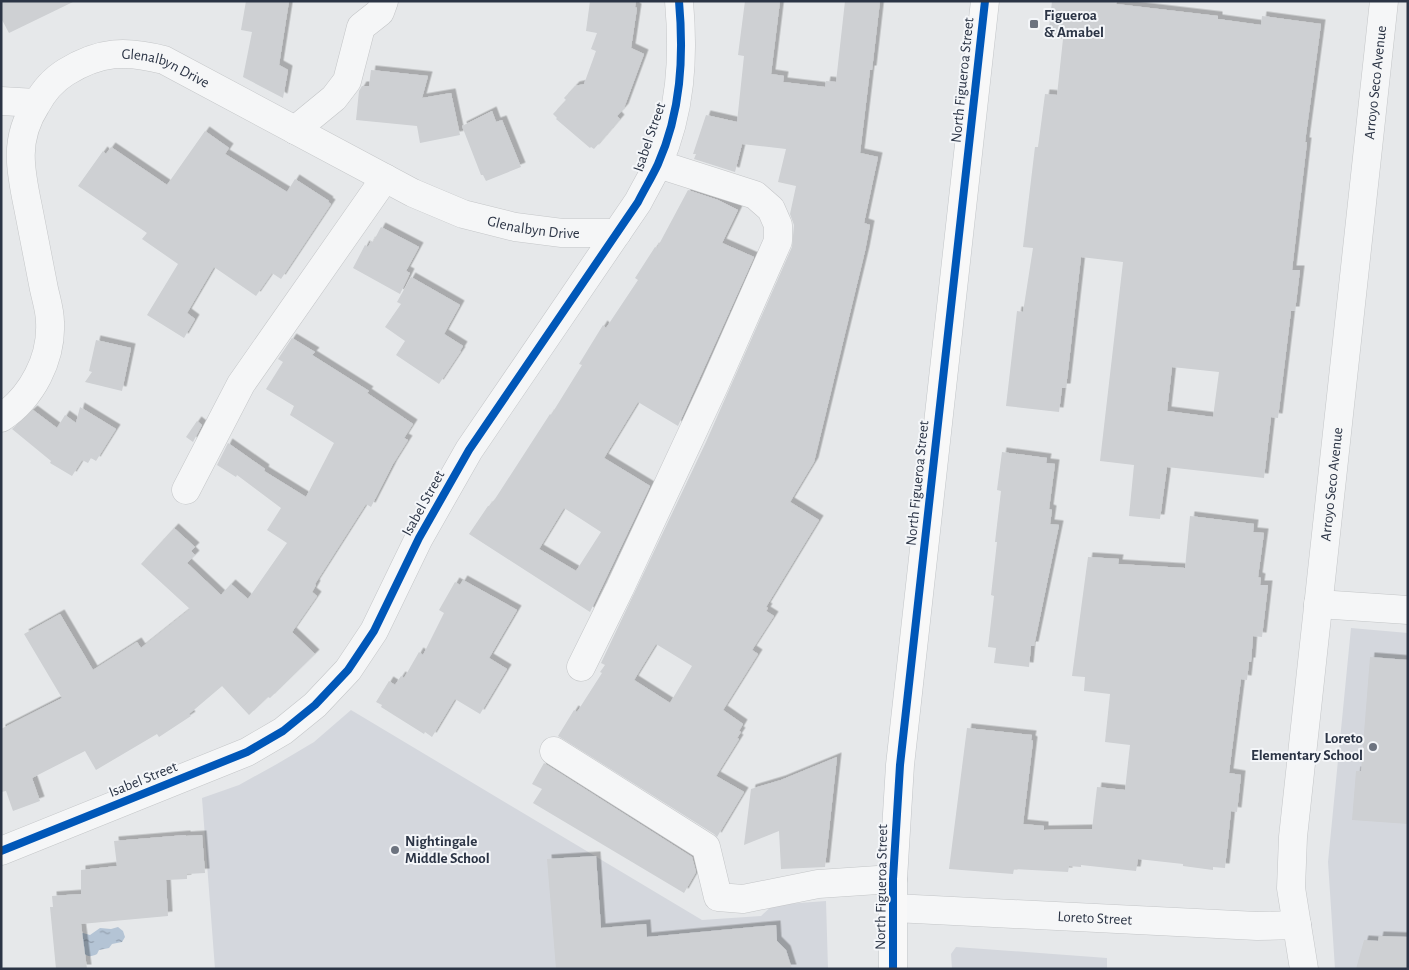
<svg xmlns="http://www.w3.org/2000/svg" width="1409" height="970" viewBox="0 0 1409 970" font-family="'Alegreya Sans',sans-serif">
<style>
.built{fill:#d4d7dd}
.water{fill:url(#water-ripples)}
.building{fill:#ced0d3;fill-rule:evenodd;filter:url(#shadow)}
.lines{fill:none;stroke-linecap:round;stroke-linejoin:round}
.minor-casing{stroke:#c4c6c8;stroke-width:29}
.major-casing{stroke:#c2c5c8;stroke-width:29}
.minor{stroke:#f5f6f7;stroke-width:28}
.major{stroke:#f8f8f8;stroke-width:28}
.cycleway-casing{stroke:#f4f6f9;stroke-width:11}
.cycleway{stroke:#0057b8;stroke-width:8}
.poi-dot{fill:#6c737f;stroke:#f4f6f9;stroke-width:2}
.labels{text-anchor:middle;stroke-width:4;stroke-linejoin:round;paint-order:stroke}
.poi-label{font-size:15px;font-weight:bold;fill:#2b3445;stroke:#f4f6f9;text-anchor:start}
.street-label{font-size:15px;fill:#2b3445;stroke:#f4f6f9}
</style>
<defs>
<pattern id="water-ripples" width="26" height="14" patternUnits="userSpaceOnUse" patternTransform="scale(1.25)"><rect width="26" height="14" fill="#b4c4d5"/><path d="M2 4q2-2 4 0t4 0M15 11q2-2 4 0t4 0" fill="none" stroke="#93a0af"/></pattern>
<filter id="shadow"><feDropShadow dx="4.5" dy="-4.5" stdDeviation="0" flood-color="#0004"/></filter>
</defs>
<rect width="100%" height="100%" fill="#e6e8ea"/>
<path class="built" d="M1351 628 1408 633V969H1335L1328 862Z
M351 710 702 920 761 916 773 905 826 901 828 969H215L202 798 239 785 277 764 314 742Z
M956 947 1107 958V969H952L951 954Z"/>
<path class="water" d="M118 927 123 931 125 937 122 942 112 944 109 948 99 950 97 954C91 957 88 957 83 953L79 934 83 933 90 935 100 928 111 929Z"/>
<path class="building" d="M1 1H75L9 33 1 18Z
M246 1H289L279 65 288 70 283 98 243 77 252 32 241 30Z
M590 1H636L635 7 637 8 631 48 644 54 624 108 617 116 620 119 594 149 591 147 590 148 556 119 557 118 553 114 566 100 564 98 575 86 584 84 596 51 591 49 597 33 586 31Z
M745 1H780L771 74 784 76 783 82 825 87 826 81 836 82 845 1H880L872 70H870L860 153 878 157 864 223 870 225 865 251 814 462 790 502 819 520 766 607 768 608 766 611 774 616 752 650 758 654 723 710 743 724 739 731 741 732 737 738 739 739 716 776 744 792 717 837 714 834 558 736 574 710 577 712 602 673 600 672 605 665 601 663 706 442 792 247 794 225 790 214 796 186 778 182 786 149 742 144 735 172 694 159 696 154H693L706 115 737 122 744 56 738 55ZM656 644 692 666 670 703 634 680Z
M1052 1H1117L1116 4 1218 16V19L1261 25 1262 16 1321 24 1305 142H1307L1292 270H1300L1295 311H1291L1278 418 1271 417 1264 478 1167 467 1160 519 1129 516 1134 465 1100 461 1123 262 1081 257 1066 388H1062L1059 412 1006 406 1017 311 1023 312 1033 248 1023 247 1035 147H1038L1045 94 1057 95 1063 39 1048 37ZM1172 367 1219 372 1213 417 1167 411Z
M371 70 428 76 422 98 451 93 460 135 420 143 417 126 356 120 359 91 362 86H369Z
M492 111 496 122 502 120 521 167 486 181 483 175H481L462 126Z
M205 131 229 148 225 154 287 192 295 179 329 201 328 202 331 204 281 279 272 273 256 296 214 267 187 313 195 319 184 338 147 315 178 264 142 239 147 233 78 186 103 151 106 154 111 147 167 185Z
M688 190 718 200 738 210 722 243 754 257 678 426 638 402 604 458 650 486 590 612 469 534 488 506H489L495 499 550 414 551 415 582 365 579 364 603 325 606 328 638 280 635 278 655 247 657 248ZM564 508 601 532 576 571 539 549Z
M381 227 419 247 406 271 410 273 400 294 353 268 365 245 368 247 371 241 373 242Z
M411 277 460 305 444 334 463 346 460 351H461L439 384 396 355 405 341 385 327 401 304 397 302Z
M292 338 315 352 312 355 369 391 367 393 413 424 404 438 408 440 393 464 371 507 366 504 315 584 316 585 312 592 317 596 292 632 315 654 270 698 268 697 249 715 222 686 189 714 191 716 159 737 157 734 96 770 85 751 32 778 40 801 13 811 6 791 1 792V729L62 698 24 634 60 614 93 670 137 642 141 648 190 609 141 564 174 528 195 547 191 551 195 555 187 563 221 595 231 584 248 599 287 543 267 530 281 508 237 475 236 477 217 465 228 443 265 469 264 471 306 497 334 443 290 415 294 406 266 389 283 362 278 359Z
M96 340 131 348 122 391 85 382 92 372 89 371Z
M80 407 116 429 96 461 91 458 88 463 82 460 72 476 50 463 51 461 12 429 33 410 57 428 65 415 76 423Z
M197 421 202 425 193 442 186 437Z
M1002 452 1047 458 1046 463 1055 464 1049 509 1052 510 1050 524 1059 525 1034 646H1031L1029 667 994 663 996 648 988 647 994 596 991 595 997 542H995L1001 491 997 490Z
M1190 516 1254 524 1253 532 1264 533 1258 577 1261 578 1260 585H1268L1262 637 1253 636 1251 662H1249L1247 680 1241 679 1229 773 1241 775 1237 812 1231 811 1225 868 1213 867V870L1183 866V864L1138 859 1136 871 1081 865V867L1069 866 1068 872 1014 869 1013 874 949 869 967 728 1032 735 1031 740 1033 741 1023 824 1044 826V830L1092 829 1097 787 1125 790 1130 745 1105 742 1110 694 1084 691 1085 677 1072 676 1088 557 1119 559 1118 564 1185 568Z
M463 580 517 610 489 658 507 669 480 714 455 699 432 737 425 732 424 734 381 707 382 705 376 702 389 681 395 685 401 676 404 678 419 652 423 655 444 613 439 610 455 582 460 585Z
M1370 657 1408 660V824L1352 820 1356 771H1361Z
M837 757 825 867 781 869 779 831 744 845 751 789 781 780Z
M544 763 692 857 696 872 684 893 533 803 542 789 532 784Z
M186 835V836L202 835 205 873 187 874V879L166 880 168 916 81 924 87 969H56L50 907H53L52 896 81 894V870L117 866 114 841Z
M596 856 601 928 646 924 647 937 776 925 777 941 786 950 792 969H556L547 859Z
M1379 936 1408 937V969H1356L1364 940 1378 941Z"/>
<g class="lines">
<g class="minor-casing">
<g id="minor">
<path d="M1 101 36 103"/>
<path d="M295 130 334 98 347 81 361 27 380 12 384 1"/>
<path id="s1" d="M1 418C32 397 52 359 50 322 50 309 45 296 43 284 38 258 33 232 28 207 20 169 14 139 36 105 43 92 53 80 66 72 100 51 126 50 164 60L413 193 463 214 515 227 562 233H617"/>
<path d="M186 490 241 384 385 178"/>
<path d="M1318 604 1408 610"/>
<path d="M581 667 620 588 714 386 778 241V225L771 209 755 195 658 164"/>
<path d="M554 751 706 847 718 897 743 899 818 884 893 879"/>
<path d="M1 851 247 752 283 731 315 705 348 670 374 631 419 538 469 450 638 202C644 190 652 177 658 164 681 112 684 57 679 1"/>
<path id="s2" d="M894 908 1257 926 1297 925"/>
<path id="s3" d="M1304 969 1291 888 1293 837 1384 1"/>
</g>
</g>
<g class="major-casing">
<path id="major" d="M893 969V879L900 765 985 1"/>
</g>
<use href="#minor" class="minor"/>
<use href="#major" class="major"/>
<g class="cycleway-casing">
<path id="cycleway" d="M1 851 247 752 283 731 315 705 348 670 374 631 419 538 469 450 638 202C644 190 652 177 658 164 681 112 684 57 679 1
M893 969V879L900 765 985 1"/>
</g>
<use href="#cycleway" class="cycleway"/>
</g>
<g class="poi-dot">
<rect x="1029" y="19" width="10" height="10" rx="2.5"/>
<circle cx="1373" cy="747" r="5"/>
<circle cx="395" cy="850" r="5"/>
</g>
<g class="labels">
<g class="poi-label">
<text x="1044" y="20">Figueroa<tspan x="1044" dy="17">&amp; Amabel</tspan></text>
<text x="1363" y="743" text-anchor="end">Loreto<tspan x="1363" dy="17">Elementary School</tspan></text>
<text x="405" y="846">Nightingale<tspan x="405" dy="17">Middle School</tspan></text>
</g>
<g class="street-label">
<text dy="5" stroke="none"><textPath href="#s1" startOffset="486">Glenalbyn Drive</textPath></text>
<text transform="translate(962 80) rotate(-84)" y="5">North Figueroa Street</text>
<text dy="5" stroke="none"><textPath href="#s3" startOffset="892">Arroyo Seco Avenue</textPath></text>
<text transform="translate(649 137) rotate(-71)" y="5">Isabel Street</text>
<text dy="5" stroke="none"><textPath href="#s1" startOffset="891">Glenalbyn Drive</textPath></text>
<text transform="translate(917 483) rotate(-84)" y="5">North Figueroa Street</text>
<text dy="5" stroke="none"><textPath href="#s3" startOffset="488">Arroyo Seco Avenue</textPath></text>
<text transform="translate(423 503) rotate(-61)" y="5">Isabel Street</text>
<text transform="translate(143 779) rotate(-22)" y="5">Isabel Street</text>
<text transform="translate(881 887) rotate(-89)" y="5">North Figueroa Street</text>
<text dy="5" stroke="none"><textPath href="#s2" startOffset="201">Loreto Street</textPath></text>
</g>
</g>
<rect width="1409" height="970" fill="none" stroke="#2b3445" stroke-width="5"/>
</svg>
